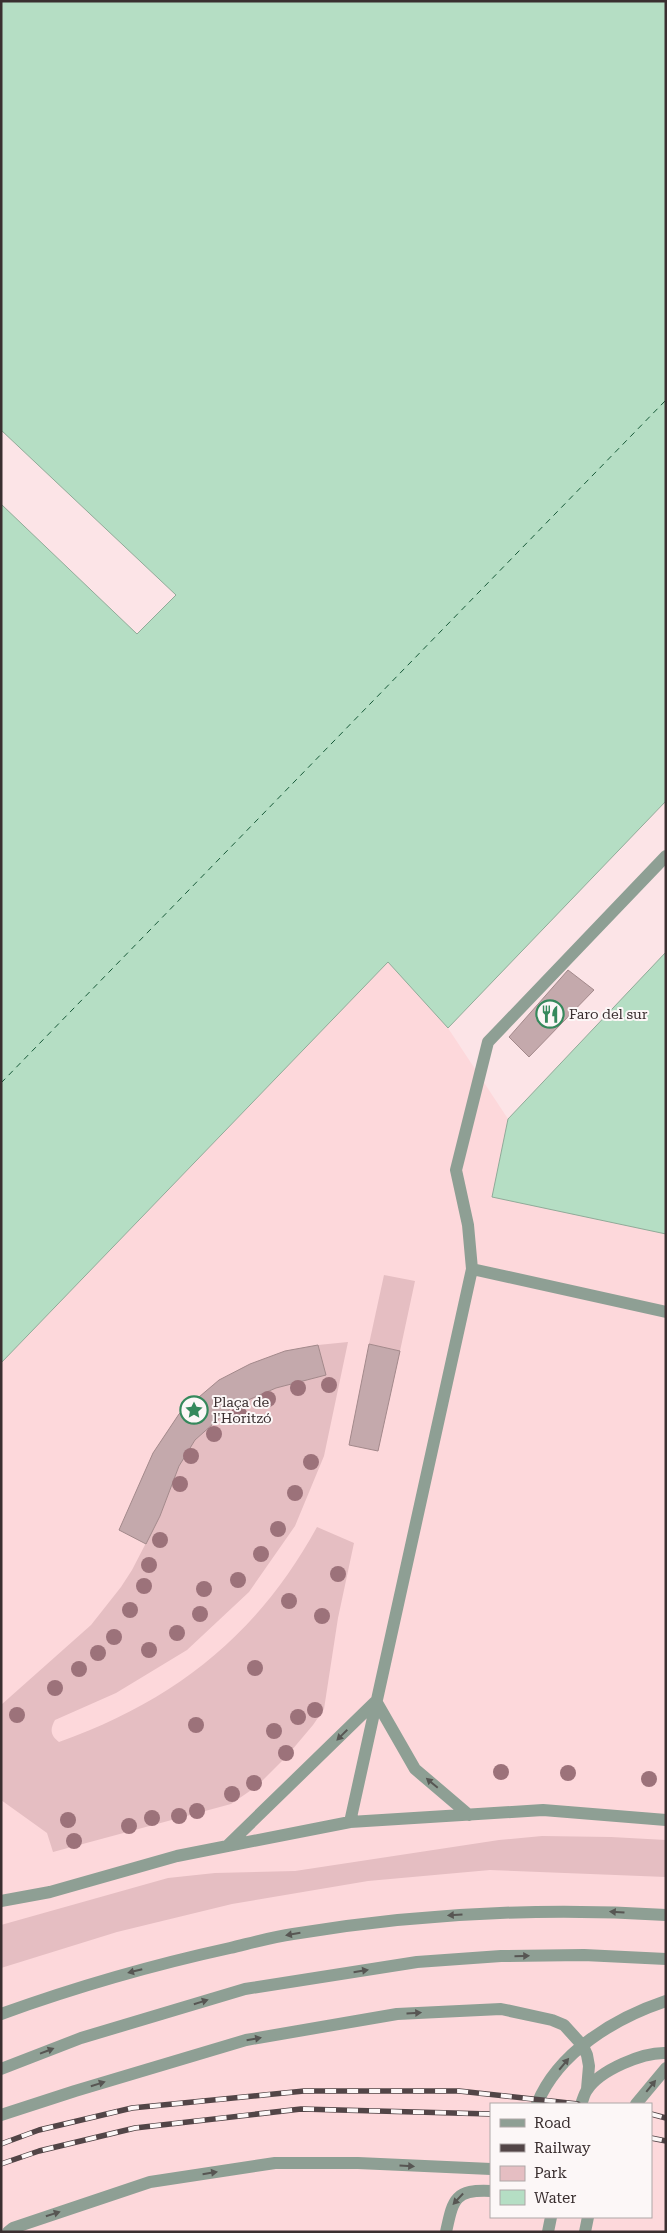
<svg xmlns="http://www.w3.org/2000/svg" width="667" height="2233" viewBox="0 0 667 2233" font-family="'Roboto Serif',serif">
<style>
.built{fill:#fdd8db;fill-rule:evenodd}
.green{fill:#e5bec2}
.water{fill:#b5dec4;stroke:#90aa98}
.lines{fill:none;stroke-linecap:round;stroke-linejoin:round}
.ferry{stroke:#175938;stroke-width:1;stroke-dasharray:6 5;stroke-linecap:butt}
.building{fill:#c4a9ac;stroke:#a3898b}
.lane{stroke:#8e9f94;stroke-width:12}
.street{stroke:#8e9f94;stroke-width:12}
.rail-casing{stroke:#524547;stroke-width:5.5}
.rail{stroke:#fcf7f7;stroke-width:4;stroke-dasharray:11;stroke-linecap:butt}
.tree{fill:#9c727a}
.oneway{fill:#575653}
.labels{text-anchor:middle;stroke-width:4;stroke-linejoin:round;paint-order:stroke}
.poi-label{font-size:14px;fill:#3a2f30;stroke:#fcf7f7;text-anchor:start}
</style>
<rect width="100%" height="100%" fill="#fce4e7"/>
<path class="built" d="M388 962 448 1028 508 1119 492 1197 666 1234V2232H1V1363ZM491 2104H651V2217H491Z"/>
<path class="green" d="M384 1275 415 1281 400 1351 369 1344Z
M348 1342 324 1456 295 1526 249 1592 187 1650 116 1693 55 1720C50 1729 50 1735 59 1742 174 1701 258 1635 317 1527L354 1543 338 1618 324 1709 313 1725 286 1757 257 1786 231 1804 53 1852 47 1833 1 1800V1705L91 1625 121 1587 132 1570 160 1516 179 1466 195 1440 232 1407 276 1388 325 1375 318 1345Z
M542 1836 611 1837 666 1840V1877L490 1870 368 1881 232 1904 117 1932 1 1968V1925L168 1878 215 1873 295 1871 499 1840Z"/>
<path class="water" d="M1 1H666V801L448 1028 388 962 1 1363V504L137 634 176 595 1 430Z
M666 952V1234L492 1197 508 1119Z"/>
<g class="lines">
<path class="ferry" d="M1 1083 666 400"/>
</g>
<path class="building" d="M568 970 594 990 529 1057 509 1037Z
M369 1344 400 1351 378 1451 349 1445Z
M318 1345 326 1375 276 1388 232 1407 195 1440 179 1466 160 1516 146 1544 119 1530 153 1453 179 1414 219 1380 250 1364 285 1351Z"/>
<g class="lines">
<path class="lane" d="M472 1269 666 1312
M350 1822 472 1269 468 1225 456 1170 488 1042 666 856
M227 1846 376 1701 415 1769 469 1815
M1 1901 50 1892 177 1856 350 1822 543 1810 666 1820
M537 2104C558 2052 615 2018 666 2001
M581 2104C583 2100 584 2094 587 2090 600 2070 643 2052 666 2053
M636 2104 666 2068
M1 2115 75 2091 246 2040 397 2014 501 2009 552 2020 564 2025 583 2046 587 2055 589 2066 587 2089
M8 2232 13 2228 150 2182 275 2163H358L491 2169
M446 2232C453 2200 454 2189 491 2191
M548 2232 551 2217
M585 2232 588 2217"/>
<path class="street" d="M1 2014C76 1987 152 1965 230 1948 251 1943 272 1937 293 1934 416 1914 542 1907 666 1915
M1 2069 81 2038 245 1989 417 1962 501 1956 584 1955 666 1959"/>
<g class="rail-casing">
<path id="rail" d="M651 2114 666 2118
M651 2138 666 2141
M1 2144 39 2130 132 2108 304 2091H459L578 2104
M1 2164 39 2151 135 2128 301 2109 491 2114"/>
</g>
<use href="#rail" class="rail"/>
</g>
<g class="tree">
<circle cx="329" cy="1385" r="8"/>
<circle cx="298" cy="1388" r="8"/>
<circle cx="268" cy="1399" r="8"/>
<circle cx="239" cy="1414" r="8"/>
<circle cx="214" cy="1434" r="8"/>
<circle cx="191" cy="1456" r="8"/>
<circle cx="311" cy="1462" r="8"/>
<circle cx="180" cy="1484" r="8"/>
<circle cx="295" cy="1493" r="8"/>
<circle cx="278" cy="1529" r="8"/>
<circle cx="160" cy="1540" r="8"/>
<circle cx="261" cy="1554" r="8"/>
<circle cx="149" cy="1565" r="8"/>
<circle cx="338" cy="1574" r="8"/>
<circle cx="238" cy="1580" r="8"/>
<circle cx="144" cy="1586" r="8"/>
<circle cx="204" cy="1589" r="8"/>
<circle cx="289" cy="1601" r="8"/>
<circle cx="130" cy="1610" r="8"/>
<circle cx="200" cy="1614" r="8"/>
<circle cx="322" cy="1616" r="8"/>
<circle cx="177" cy="1633" r="8"/>
<circle cx="114" cy="1637" r="8"/>
<circle cx="149" cy="1650" r="8"/>
<circle cx="98" cy="1653" r="8"/>
<circle cx="255" cy="1668" r="8"/>
<circle cx="79" cy="1669" r="8"/>
<circle cx="55" cy="1688" r="8"/>
<circle cx="315" cy="1710" r="8"/>
<circle cx="17" cy="1715" r="8"/>
<circle cx="298" cy="1717" r="8"/>
<circle cx="196" cy="1725" r="8"/>
<circle cx="274" cy="1731" r="8"/>
<circle cx="286" cy="1753" r="8"/>
<circle cx="501" cy="1772" r="8"/>
<circle cx="568" cy="1773" r="8"/>
<circle cx="649" cy="1779" r="8"/>
<circle cx="254" cy="1783" r="8"/>
<circle cx="232" cy="1794" r="8"/>
<circle cx="197" cy="1811" r="8"/>
<circle cx="179" cy="1816" r="8"/>
<circle cx="152" cy="1818" r="8"/>
<circle cx="68" cy="1820" r="8"/>
<circle cx="129" cy="1826" r="8"/>
<circle cx="74" cy="1841" r="8"/>
</g>
<defs><path id="oneway-solid" d="M-6-.8H1V-3.2L6.5 0L1 3.2V.8H-6Z" transform="scale(1.25)"/></defs>
<g class="oneway">
<use href="#oneway-solid" transform="translate(342 1735) rotate(135)"/>
<use href="#oneway-solid" transform="translate(432 1783) rotate(-140)"/>
<use href="#oneway-solid" transform="translate(617 1912) rotate(-176)"/>
<use href="#oneway-solid" transform="translate(455 1915) rotate(177)"/>
<use href="#oneway-solid" transform="translate(293 1934) rotate(170)"/>
<use href="#oneway-solid" transform="translate(522 1956) rotate(-1)"/>
<use href="#oneway-solid" transform="translate(135 1971) rotate(166)"/>
<use href="#oneway-solid" transform="translate(361 1971) rotate(-9)"/>
<use href="#oneway-solid" transform="translate(201 2002) rotate(-17)"/>
<use href="#oneway-solid" transform="translate(414 2013) rotate(-3)"/>
<use href="#oneway-solid" transform="translate(254 2039) rotate(-10)"/>
<use href="#oneway-solid" transform="translate(47 2051) rotate(-21)"/>
<use href="#oneway-solid" transform="translate(564 2064) rotate(-50)"/>
<use href="#oneway-solid" transform="translate(98 2084) rotate(-17)"/>
<use href="#oneway-solid" transform="translate(651 2086) rotate(-51)"/>
<use href="#oneway-solid" transform="translate(407 2166) rotate(3)"/>
<use href="#oneway-solid" transform="translate(210 2173) rotate(-9)"/>
<use href="#oneway-solid" transform="translate(458 2199) rotate(133)"/>
<use href="#oneway-solid" transform="translate(53 2214) rotate(-18)"/>
</g>
<defs>
<g id="restaurant-ring" transform="scale(1.4375)"><circle r="9.5" fill="#fcf7f7" stroke="#35895c" stroke-width="1.5"/><path d="M-5-6h1v4h1v-4h1v4h1v-4h1v5L-1.5 .5V6h-2V.5L-5-1ZM5-6V6H3V1.5H1.5Q1.5-4 5-6Z" fill="#35895c"/></g>
<g id="sight-ring" transform="scale(1.4375)"><circle r="9.5" fill="#fcf7f7" stroke="#35895c" stroke-width="1.5"/><path d="M0-6L1.8-2.2L6-1.7L2.9 1.2L3.7 5.4L0 3.3L-3.7 5.4L-2.9 1.2L-6-1.7L-1.8-2.2Z" fill="#35895c"/></g>
</defs>
<g fill-rule="evenodd">
<use href="#restaurant-ring" x="550" y="1014"/>
<use href="#sight-ring" x="194" y="1410"/>
</g>
<g class="labels">
<g class="poi-label">
<text x="569" y="1019">Faro del sur</text>
<text x="213" y="1407">Plaça de<tspan x="213" dy="16">l'Horitzó</tspan></text>
</g>
</g>
<rect width="667" height="2233" fill="none" stroke="#3a2f30" stroke-width="5"/>
<rect x="490" y="2103" width="162" height="115" fill="#fcf7f7" stroke="#aea7a7"/>
<rect x="500" y="2119" width="25" height="8" fill="#8e9f94" stroke="#aea7a7"/>
<text x="534" y="2128" font-size="15" fill="#3a2f30">Road</text>
<rect x="500" y="2144" width="25" height="8" fill="#524547" stroke="#aea7a7"/>
<text x="534" y="2153" font-size="15" fill="#3a2f30">Railway</text>
<rect x="500" y="2166" width="25" height="15" fill="#e5bec2" stroke="#aea7a7"/>
<text x="534" y="2178" font-size="15" fill="#3a2f30">Park</text>
<rect x="500" y="2190" width="25" height="15" fill="#b5dec4" stroke="#aea7a7"/>
<text x="534" y="2203" font-size="15" fill="#3a2f30">Water</text>
</svg>
